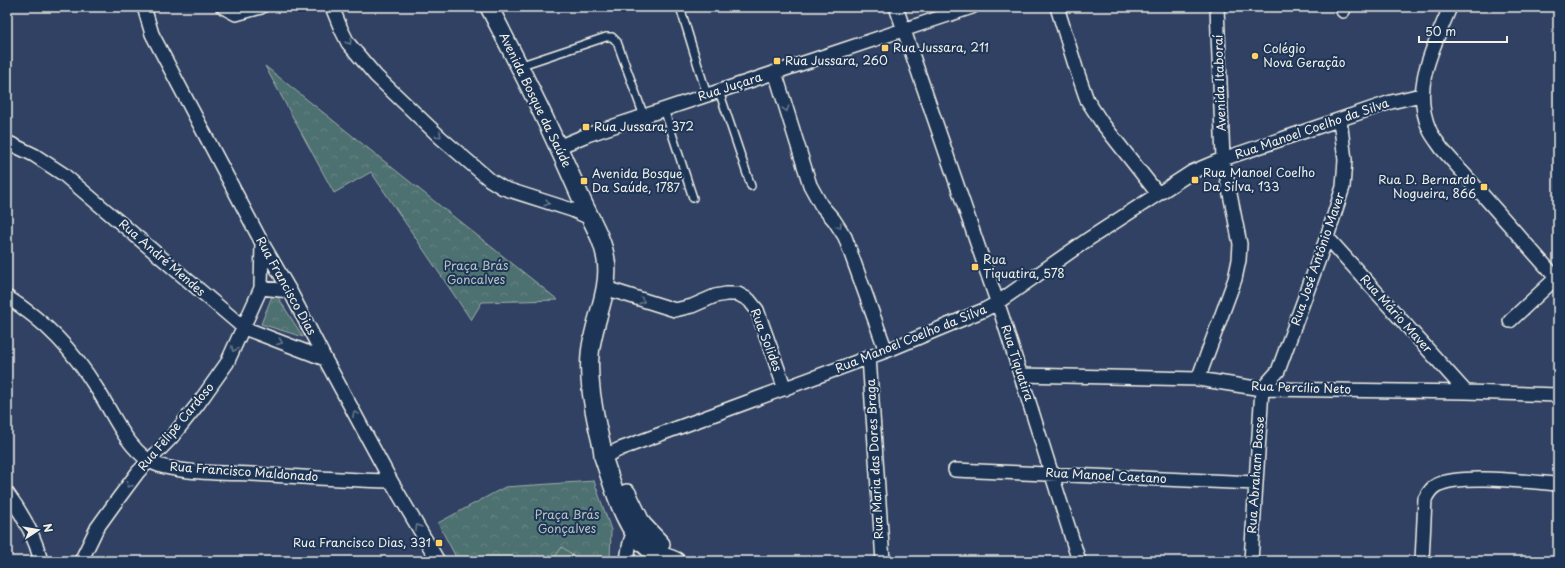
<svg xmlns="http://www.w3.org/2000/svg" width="1565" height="568" viewBox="0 0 1565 568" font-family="'Playpen Sans',sans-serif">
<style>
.park{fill:url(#park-crowns);stroke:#a1b0ac}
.garden{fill:#4e6f6f;stroke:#a1b0ac}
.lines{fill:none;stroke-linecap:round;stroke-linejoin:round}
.service-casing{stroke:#f4f1e8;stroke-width:10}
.minor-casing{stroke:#f4f1e8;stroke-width:16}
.tertiary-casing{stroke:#f4f1e8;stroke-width:20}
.service{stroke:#1d3557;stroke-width:7}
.minor{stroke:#1d3557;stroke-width:13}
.tertiary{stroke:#1d3557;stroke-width:17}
.oneway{stroke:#68778a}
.poi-dot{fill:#ffd166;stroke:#1d3557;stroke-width:1.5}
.labels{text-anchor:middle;stroke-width:4;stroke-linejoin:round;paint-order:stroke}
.poi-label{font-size:12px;fill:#f4f1e8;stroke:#1d3557;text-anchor:start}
.street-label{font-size:12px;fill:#f4f1e8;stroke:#1d3557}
.park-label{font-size:12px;fill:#bac4be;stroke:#1d3557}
</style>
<defs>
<pattern id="park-crowns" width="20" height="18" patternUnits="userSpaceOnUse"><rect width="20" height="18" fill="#4e6f6f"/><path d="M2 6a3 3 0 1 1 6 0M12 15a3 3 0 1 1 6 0" fill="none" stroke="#688484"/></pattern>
</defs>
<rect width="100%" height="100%" fill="#304163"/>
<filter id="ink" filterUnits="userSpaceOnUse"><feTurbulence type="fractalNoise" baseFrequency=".025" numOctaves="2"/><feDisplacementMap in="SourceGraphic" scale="8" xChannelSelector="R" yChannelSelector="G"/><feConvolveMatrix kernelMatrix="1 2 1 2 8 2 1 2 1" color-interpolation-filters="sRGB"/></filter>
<g filter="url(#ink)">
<path class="park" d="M265 66 558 300 482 302 471 320 371 172 334 193Z
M274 291 303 337 261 324Z
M594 481 611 530 610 561H458L438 523 505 487Z"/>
<path class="garden" d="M562 547 581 561H552Z"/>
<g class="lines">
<g class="service-casing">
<path id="service" d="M680 7 707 95
M519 66 606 37H612L617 42 644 116
M719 91 751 186
M664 109 693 198"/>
</g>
<g class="minor-casing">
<path id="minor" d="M144 7 152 34 262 243 290 291 325 359 391 481 438 561
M223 7 236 14 261 7
M332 7 341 29 348 43 376 76 441 138 490 180 503 188 572 210 590 218
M896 7 1002 316 1079 561
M1057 7 1076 68 1087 100 1102 123 1158 194
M1450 7C1434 47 1410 87 1430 131 1433 137 1438 143 1442 149L1558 280
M1343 11 1345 7
M775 72 810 185 821 205 834 220 845 237 886 351
M7 142 34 155 63 174 244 328 325 359
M558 147 587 135 972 7
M1327 237 1466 392
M261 288 290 291
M605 288 675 310 692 306 715 296 726 294H738L749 300 757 310 785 389
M7 297C46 322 72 349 97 389 113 413 124 443 148 460 167 474 228 473 252 474 299 477 345 480 391 481
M1510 321 1556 278
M869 357 883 561
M1021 375 1198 379 1262 389 1466 392 1558 395
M1198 379 1235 279 1239 260 1240 244 1223 159 1217 7
M603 457 620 449 886 351 984 310 997 303 1087 240 1192 172 1223 159 1391 102 1421 95
M955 470 1256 483
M7 493C22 513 35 537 41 561
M81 561 97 528 115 503 138 472 171 438 198 404 227 363 261 288 262 243
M627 561C629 548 629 536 639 527
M1251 561 1262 389 1278 371 1327 237 1343 187 1345 160 1340 120
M1422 561 1425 499C1428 493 1431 488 1437 485 1460 473 1530 482 1558 484"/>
</g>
<g class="tertiary-casing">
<path id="tertiary" d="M489 7C522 70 553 134 581 198 590 219 603 238 606 260 611 291 592 324 590 355 588 379 592 402 597 425 599 436 603 446 603 457 613 485 624 530 648 548 655 554 667 557 676 561
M627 493 642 524 661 544"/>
</g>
<use href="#service" class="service"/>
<use href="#minor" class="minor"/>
<use href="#tertiary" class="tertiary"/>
</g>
<defs><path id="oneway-chevron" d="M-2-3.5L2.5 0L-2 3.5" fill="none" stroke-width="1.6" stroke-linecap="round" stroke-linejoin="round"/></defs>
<g class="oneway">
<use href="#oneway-chevron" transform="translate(349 42) rotate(57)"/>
<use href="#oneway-chevron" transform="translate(786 109) rotate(73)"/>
<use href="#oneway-chevron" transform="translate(439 135) rotate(43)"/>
<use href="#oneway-chevron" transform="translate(547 203) rotate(16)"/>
<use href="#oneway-chevron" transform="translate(839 226) rotate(57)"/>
<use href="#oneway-chevron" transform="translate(642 301) rotate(19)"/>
<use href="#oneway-chevron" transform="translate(280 342) rotate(21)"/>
<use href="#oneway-chevron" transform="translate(234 349) rotate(115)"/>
<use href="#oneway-chevron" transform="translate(355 414) rotate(-119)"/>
<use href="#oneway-chevron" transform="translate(129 485) rotate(128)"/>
<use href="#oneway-chevron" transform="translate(418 527) rotate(-120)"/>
</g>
</g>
<g class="poi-dot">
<rect x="881" y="44" width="8" height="8" rx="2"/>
<circle cx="1255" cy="56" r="4"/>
<rect x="773" y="57" width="8" height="8" rx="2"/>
<rect x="582" y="123" width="8" height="8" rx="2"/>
<rect x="1191" y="176" width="8" height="8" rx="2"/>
<rect x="580" y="177" width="8" height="8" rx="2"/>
<rect x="1480" y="183" width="8" height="8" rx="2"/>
<rect x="971" y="263" width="8" height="8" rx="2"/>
<rect x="435" y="539" width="8" height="8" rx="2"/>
</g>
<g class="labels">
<g class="poi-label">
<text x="893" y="52">Rua Jussara, 211</text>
<text x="1263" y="53">Colégio<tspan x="1263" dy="14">Nova Geração</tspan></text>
<text x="785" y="65">Rua Jussara, 260</text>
<text x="594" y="131">Rua Jussara, 372</text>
<text x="1203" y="177">Rua Manoel Coelho<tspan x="1203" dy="14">Da Silva, 133</tspan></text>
<text x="592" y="178">Avenida Bosque<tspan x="592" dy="14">Da Saúde, 1787</tspan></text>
<text x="1476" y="184" text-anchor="end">Rua D. Bernardo<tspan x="1476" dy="14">Nogueira, 866</tspan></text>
<text x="983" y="264">Rua<tspan x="983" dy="14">Tiquatira, 578</tspan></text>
<text x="431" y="547" text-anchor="end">Rua Francisco Dias, 331</text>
</g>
<g class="street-label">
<text transform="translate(1220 83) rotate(-92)" y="4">Avenida Itaboraí</text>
<text transform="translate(730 87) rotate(-18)" y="4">Rua Juçara</text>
<text transform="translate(535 100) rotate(64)" y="4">Avenida Bosque da Saúde</text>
<text transform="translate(1312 129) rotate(-19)" y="4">Rua Manoel Coelho da Silva</text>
<text transform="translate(162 258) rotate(41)" y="4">Rua André Mendes</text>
<text transform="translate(1318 259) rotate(-71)" y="4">Rua José Antônio Maver</text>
<text transform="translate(286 286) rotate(61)" y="4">Rua Francisco Dias</text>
<text transform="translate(1396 314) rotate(48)" y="4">Rua Mário Maver</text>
<text transform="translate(911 339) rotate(-22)" y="4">Rua Manoel Coelho da Silva</text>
<text transform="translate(766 340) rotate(69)" y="4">Rua Solides</text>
<text transform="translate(1017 363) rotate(72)" y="4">Rua Tiquatira</text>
<text transform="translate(1301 388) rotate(2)" y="4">Rua Percílio Neto</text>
<text transform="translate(176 427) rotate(-50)" y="4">Rua Felipe Cardoso</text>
<text transform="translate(875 459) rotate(-93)" y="4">Rua Maria das Dores Braga</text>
<text transform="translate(244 472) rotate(4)" y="4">Rua Francisco Maldonado</text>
<text transform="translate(1256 475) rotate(-86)" y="4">Rua Abraham Bosse</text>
<text transform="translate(1106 476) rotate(3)" y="4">Rua Manoel Caetano</text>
</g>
<g class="park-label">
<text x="476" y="270">Praça Brás<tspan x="476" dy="14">Goncalves</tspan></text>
<text x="567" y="519">Praça Brás<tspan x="567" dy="14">Gonçalves</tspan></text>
</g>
</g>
<rect width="1565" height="568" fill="none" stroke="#1d3557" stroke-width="24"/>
<rect x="12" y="12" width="1541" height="544" fill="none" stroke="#f4f1e8" stroke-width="1.5" filter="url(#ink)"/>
<g transform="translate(38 530) rotate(78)" stroke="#1d3557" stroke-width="3" paint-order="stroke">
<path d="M0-3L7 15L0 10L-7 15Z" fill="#f4f1e8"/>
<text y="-6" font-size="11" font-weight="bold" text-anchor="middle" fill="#f4f1e8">N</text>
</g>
<path d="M1419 36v6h88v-6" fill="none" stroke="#f4f1e8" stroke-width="2"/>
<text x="1425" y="36" font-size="12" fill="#f4f1e8" stroke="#1d3557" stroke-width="3" paint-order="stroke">50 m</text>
</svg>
